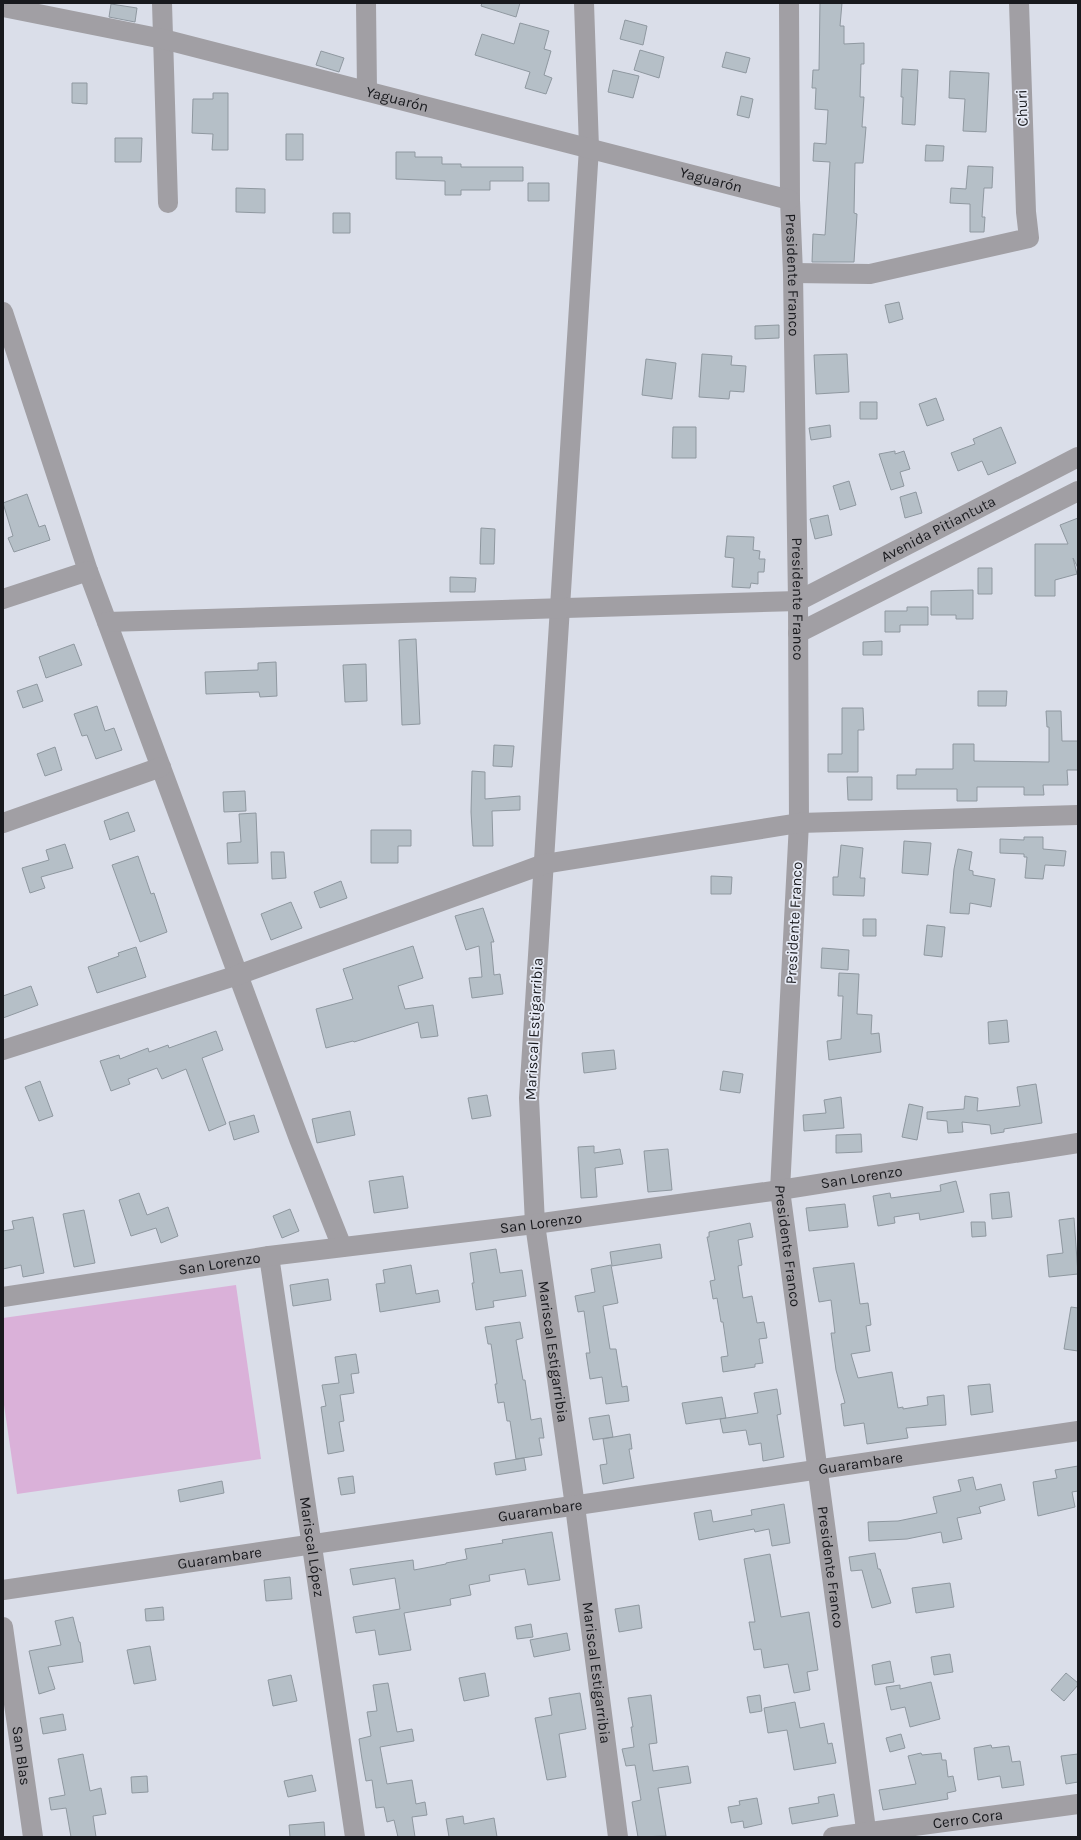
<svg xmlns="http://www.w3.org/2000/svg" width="1081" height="1840" viewBox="0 0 1081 1840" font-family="Karla,sans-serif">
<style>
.green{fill:#dab1d9}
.building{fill:#b5bfc7;stroke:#8f98a0}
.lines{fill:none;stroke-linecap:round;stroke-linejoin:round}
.minor{stroke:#a19fa4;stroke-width:20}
.labels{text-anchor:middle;stroke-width:3.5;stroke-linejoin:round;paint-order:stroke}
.street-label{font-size:15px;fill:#18191d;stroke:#e7ebf6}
</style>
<rect width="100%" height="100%" fill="#dadee9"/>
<path class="green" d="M236 1285 261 1459 17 1494 3 1398V1318Z"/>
<path class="building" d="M482 3H520L516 17 481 6Z
M820 3H842L840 26H844V44L864 43V64H861L860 97H864L862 127H866L863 163H855L854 213 857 214 854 262H812L813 234 825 235 830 162 813 161 814 143 826 144 828 110 815 109 816 88H812L813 70H819Z
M111 4 137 8 135 22 109 17Z
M625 20 647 26 643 45 620 39Z
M520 23 549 31 544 49 551 51 544 75 552 78 546 94 525 88 530 72 475 55 482 34 514 44Z
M640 50 664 57 659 78 634 70Z
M321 51 344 58 339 72 316 65Z
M726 52 750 58 746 73 722 67Z
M902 69 918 70 915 125 902 124 903 97H901Z
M613 70 639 76 633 98 608 92Z
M950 71 989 73 986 132 963 131 965 99 949 98Z
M72 83H87V104L72 103Z
M213 93H228V150H212L213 134 192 133 193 99H213Z
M741 96 753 99 749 118 737 115Z
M286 134H303V160H286Z
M115 138H142L141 162H115Z
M926 145 944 146 943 161H925Z
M396 152H415V157H442V164H461V167H523V181H490V190H461V195H445V181L396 179Z
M968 166 993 167 992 188H984L982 217H985L984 232H970V204L950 203 951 188 966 189Z
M528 183H549V201H528Z
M236 188 265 189V213L236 212Z
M333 213H350V233H333Z
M899 302 903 319 889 323 885 305Z
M779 325V338L755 339V326Z
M702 354 732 356 731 365 746 366 744 392 730 391 729 399 699 397Z
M847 354 849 392 816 394 814 355Z
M646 359 676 363 672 399 642 395Z
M936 398 944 420 927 426 919 404Z
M860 402H877V419H860Z
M830 425 831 437 811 440 809 428Z
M673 427H696V458H672Z
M1001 427 1016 463 988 475 982 461 958 471 951 453 975 444 973 439Z
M895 451V454L904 451 910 469 900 472 904 486 891 490 879 454Z
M849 481 856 505 840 510 833 486Z
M916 492 922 513 905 518 900 497Z
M27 494 39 527 45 525 50 540 14 552 8 538 13 536 3 503Z
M828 515 832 535 815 539 810 519Z
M1078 518V568L1073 558 1077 574 1055 580V596H1035V544H1068L1060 525Z
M481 528 495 529 494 564H480Z
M727 536 754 537 753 550 760 551 759 559H765L764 572H758V584L751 583 750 588 732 587 734 558 725 557Z
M978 568H992V594H978Z
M450 577 476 578 475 592H450Z
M973 590V619H956V615H931V591Z
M907 607H928V625H900V632H885V611H907Z
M416 639 420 724 402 725 399 640Z
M882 641V655H863V642Z
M74 644 82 665 46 678 39 657Z
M276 662 277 696 260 697 259 692 206 694 205 672 258 670V663Z
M366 664 367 701 345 702 343 665Z
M37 684 43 701 23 708 17 691Z
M978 691H1007L1006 706H978Z
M97 706 105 731 114 728 122 750 96 759 87 735 82 736 74 714Z
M842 708H863L864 730H858V772H828V754H842Z
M1046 711H1061L1062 741H1078V770H1067L1068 785H1043L1044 795H1024V787H977V801H957V789H897V775H916V769H953V744H974V761L1049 762V727H1047Z
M494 745 514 746 512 767 493 766Z
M55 747 62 770 45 776 37 754Z
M472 771 485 772V799L520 796V810L492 811 493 846H473L471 812Z
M847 777H872V800H848Z
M245 791 246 811 224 812 223 792Z
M128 812 135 831 110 840 104 821Z
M256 813 258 863 228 864 227 843 241 842 239 814Z
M371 830H411V846H398V863H371Z
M1024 837H1043V849L1066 851 1064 866 1045 865 1043 879 1025 878 1027 857H1024V854L1000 853V839L1024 840Z
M904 841 931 843 928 875 902 873Z
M65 844 73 868 41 877 45 888 30 893 22 868 49 860 46 850Z
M841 845 863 848 860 878H865L864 896 833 895V877H838Z
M958 849 972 852 969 870 973 871V875L995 879 991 907 970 903 969 914 950 913 954 869Z
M271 852H284L286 878 272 879Z
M138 856 151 894 154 893 167 932 140 942 112 865Z
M711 876 732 877 731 894H711Z
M341 881 347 898 320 908 314 892Z
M291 902 302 928 271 940 261 914Z
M483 908 494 942H491L494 975 500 974 503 994 472 998 469 978 482 977 479 946 466 950 455 916Z
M863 919H876V936H863Z
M927 925 945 927 942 957 924 955Z
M413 946 423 978 398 986 405 1009 433 1005 438 1036 421 1038 418 1022 354 1042 353 1041 326 1048 316 1009 353 999 343 969Z
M136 947 146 977 97 993 88 967 119 956 118 953Z
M822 948 849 950 848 970 821 968Z
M839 973 859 974 857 1014 872 1015 871 1034 879 1033 881 1052 829 1060 827 1041 841 1039 843 996H838Z
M31 986 38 1005 3 1018V996Z
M1007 1020 1009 1042 989 1044 988 1022Z
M216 1031 223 1050 202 1058 226 1124 209 1131 186 1069 162 1079 157 1068 128 1079 130 1084 111 1091 100 1061 119 1055 120 1059 148 1048 149 1052 168 1045 169 1048Z
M614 1050 616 1069 584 1073 582 1053Z
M723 1071 743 1074 740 1093 720 1090Z
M40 1081 53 1116 39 1121 25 1087Z
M1036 1084 1042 1123 1004 1129V1132L991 1134 990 1125 962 1122 963 1132 948 1133 947 1121 927 1119V1112L964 1109 965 1096 978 1098 977 1111 1020 1106 1017 1087Z
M487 1095 491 1116 472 1119 468 1098Z
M841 1097 844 1128 804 1131 803 1115 826 1113 824 1100Z
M909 1104 923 1107 917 1140 902 1137Z
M350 1111 355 1135 317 1143 312 1119Z
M254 1115 259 1132 234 1140 229 1122Z
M861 1134 862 1152 836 1153V1135Z
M594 1146V1153L620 1149 623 1164 595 1168 597 1197 581 1198 578 1147Z
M668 1149 672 1190 648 1192 644 1151Z
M403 1176 408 1208 374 1213 369 1181Z
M956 1181 964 1212 920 1220 919 1213 894 1217 895 1223 878 1226 873 1196 890 1193 891 1198 941 1191 940 1185Z
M1009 1192 1012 1217 992 1219 990 1194Z
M139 1193 147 1215 168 1207 178 1236 161 1243 156 1228 131 1236 119 1200Z
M845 1204 848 1227 809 1231 806 1208Z
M290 1209 299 1231 282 1238 273 1216Z
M84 1210 95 1263 74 1267 63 1214Z
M33 1217 44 1273 23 1277 21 1265 3 1269V1231L14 1229 12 1221Z
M1074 1218 1078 1274 1049 1277 1047 1255 1063 1253 1059 1220Z
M971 1222H985L986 1236 972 1237Z
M750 1223 753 1237 738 1240 742 1265 738 1266 743 1298 752 1296 757 1323 764 1322 767 1338 759 1339 763 1363 755 1364V1367L723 1372 721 1357 728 1356 723 1322H721L717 1298 713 1299 710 1281 715 1280 707 1237H709V1232Z
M660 1244 662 1258 612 1266 610 1252Z
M496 1249 500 1273 522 1270 526 1296 493 1301 494 1307 476 1310 472 1283H474L470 1253Z
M854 1263 860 1304 868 1303 871 1325 866 1326 870 1351 851 1354 858 1378 892 1372 898 1408 903 1407V1409L928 1405 927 1397 944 1395 946 1425 906 1428 908 1438 867 1444 864 1423 844 1426 841 1404 845 1403 836 1370 831 1333H835L831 1300 819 1302 813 1268Z
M411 1265 416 1294 438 1290 440 1302 380 1312 376 1284 385 1283 383 1270Z
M611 1265 618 1303 603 1306 610 1349H616L622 1387 627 1386 629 1401 606 1404 602 1377 590 1379 586 1353H590L584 1311 578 1312 575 1296 595 1292 591 1269Z
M328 1279 331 1300 293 1306 290 1285Z
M1071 1307 1078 1308V1351L1064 1349Z
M520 1322 523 1338 516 1340 523 1380H525L531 1420 541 1418 544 1438H539L542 1455 516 1459 510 1421H507L504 1402 498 1403 495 1384H497L491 1344H488L485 1327Z
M356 1354 359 1373 351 1374 354 1393 340 1395 344 1421 339 1422 344 1451 328 1454 321 1407 326 1406 322 1385 339 1383 335 1357Z
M990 1384 993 1412 971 1415 968 1386Z
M777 1389 781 1414 777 1415 784 1457 763 1461 761 1443 749 1445 746 1430 723 1433 720 1419 758 1413 754 1393Z
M722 1397 726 1418 686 1424 682 1403Z
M609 1415 613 1437 593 1440 589 1418Z
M630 1434 632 1449H629L634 1478 603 1484 600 1465 607 1464 603 1439Z
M524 1458 526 1470 496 1475 494 1463Z
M1078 1466V1491L1072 1492 1075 1507 1038 1516 1033 1482 1057 1478 1055 1470Z
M353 1476 355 1493 341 1495 338 1478Z
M973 1477 976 1490 1001 1484 1005 1500 979 1507 981 1513 957 1518 962 1539 943 1543 941 1532 907 1539 869 1541 868 1522 898 1521 937 1513 933 1497 961 1491 958 1480Z
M222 1481 224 1493 180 1502 178 1490Z
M784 1504 790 1543 772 1546 769 1529 755 1532 754 1529 699 1540 694 1513 711 1510 713 1522 752 1515 751 1510Z
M552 1532 560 1580 528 1585 525 1569 489 1575 490 1581 469 1585 471 1595 450 1599 451 1605 404 1613 411 1650 379 1655 375 1630 356 1633 353 1617 400 1609 395 1578 353 1585 350 1569 413 1560 414 1570 446 1564V1563L467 1559 465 1549 503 1543 502 1540Z
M875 1553 878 1569H880L891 1603 872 1608 862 1570 851 1571 849 1557Z
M770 1554 781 1617 809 1612 818 1670 807 1672 810 1690 794 1693 788 1664 764 1668 761 1649 754 1650 749 1622H755L744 1559Z
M290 1577 292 1599 266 1601 264 1580Z
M950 1583 954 1607 916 1613 912 1588Z
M639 1605 642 1628 619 1632 615 1609Z
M163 1607 164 1620 146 1621 145 1609Z
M73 1617 79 1642H80L83 1662 48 1667 55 1689 39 1694 29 1651 61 1645 55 1621Z
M531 1624 533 1637 517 1639 515 1627Z
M567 1633 570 1650 534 1657 530 1640Z
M150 1646 156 1680 134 1684 127 1650Z
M950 1654 953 1672 934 1675 931 1657Z
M890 1661 894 1682 875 1685 872 1665Z
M485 1673 489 1696 464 1701 459 1678Z
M1066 1673 1078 1683V1685L1064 1701 1051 1690Z
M291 1675 297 1701 273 1706 268 1680Z
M931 1682 940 1719 910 1727 905 1707 891 1710 886 1687 900 1685V1689Z
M388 1683 397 1732 412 1729 414 1741 380 1747 387 1784 412 1780 416 1804 425 1802 427 1815 412 1817 415 1837H398L394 1820 387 1822 384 1807 376 1808 372 1780 366 1781 362 1759 359 1739 371 1736 367 1712 377 1711 373 1685Z
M580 1693 586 1729 559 1734 566 1777 547 1780 535 1718 552 1715 549 1698Z
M651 1695 657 1743 649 1744 653 1771 688 1766 691 1783 658 1788 666 1836 638 1837 632 1802 641 1800 635 1765 626 1766 622 1749 634 1747 631 1727H633L628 1698Z
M760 1695 762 1711 750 1713 747 1697Z
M795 1702 800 1728 824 1723 828 1744 832 1743 836 1763 794 1770 787 1730 768 1733 764 1708Z
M63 1714 66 1730 43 1734 40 1718Z
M901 1734 905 1748 890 1752 886 1738Z
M991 1745 992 1748 1009 1746 1012 1762 1020 1761 1024 1785 1002 1788 1000 1776 978 1780 974 1748Z
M921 1753 922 1755 941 1753 942 1760H946L948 1777 953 1776 956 1791 947 1793 948 1799 883 1810 879 1790 916 1784 908 1756Z
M83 1754 90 1791 101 1788 106 1814 93 1816 96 1837H71L66 1808 51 1810 49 1798 65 1795 58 1759Z
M1078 1754V1782L1066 1784 1061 1756Z
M312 1775 316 1791 288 1797 284 1781Z
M147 1776 148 1792 132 1793 131 1777Z
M834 1794 838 1816 792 1824 789 1808 819 1803 818 1797Z
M757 1798 762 1824 744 1828 743 1821 731 1823 728 1807 740 1805 739 1801Z
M463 1816 464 1824 494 1818 497 1837H449L446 1819Z
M324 1822 325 1837H290L289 1825Z"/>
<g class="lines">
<g class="minor">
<path d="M162 3 168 203"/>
<path d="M366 3 367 91"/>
<path id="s1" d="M584 3 589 148 529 1098 535 1224 575 1506 618 1837"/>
<path id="s2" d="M789 3 790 200 793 273 798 601 799 823 780 1190 867 1837"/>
<path id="s3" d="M3 7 163 39 790 200"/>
<path d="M793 273 870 274 1029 238 1026 212 1019 3"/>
<path d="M3 312 88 571 299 1139 342 1247"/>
<path d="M3 599 88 571"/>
<path id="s4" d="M107 622 798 601 1078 457"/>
<path d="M798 633 1078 491"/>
<path d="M3 823 161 767"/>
<path d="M3 1050 238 975 544 864 799 823 1078 815"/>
<path id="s5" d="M269 1256 355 1837"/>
<path id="s6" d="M3 1297 269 1256 535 1224 780 1190 1078 1143"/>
<path id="s7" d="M3 1590 1078 1431"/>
<path id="s8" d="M3 1627 33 1837"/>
<path id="s9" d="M833 1837 1078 1804"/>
</g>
</g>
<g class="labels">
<g class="street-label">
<text dy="5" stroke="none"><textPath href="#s3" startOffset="405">Yaguarón</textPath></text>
<text transform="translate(1022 108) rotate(-92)" y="5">Churi</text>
<text dy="5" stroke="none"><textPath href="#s3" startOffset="729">Yaguarón</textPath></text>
<text dy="5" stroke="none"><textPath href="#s2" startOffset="272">Presidente Franco</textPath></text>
<text dy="5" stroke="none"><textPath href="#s4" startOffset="849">Avenida Pitiantuta</textPath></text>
<text dy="5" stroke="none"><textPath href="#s2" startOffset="596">Presidente Franco</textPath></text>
<text transform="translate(794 923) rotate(-87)" y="5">Presidente Franco</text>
<text transform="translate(534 1029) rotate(-87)" y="5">Mariscal Estigarribia</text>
<text dy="5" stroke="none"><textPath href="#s6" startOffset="867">San Lorenzo</textPath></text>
<text dy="5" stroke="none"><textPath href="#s6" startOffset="543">San Lorenzo</textPath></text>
<text dy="5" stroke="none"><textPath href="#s2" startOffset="1244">Presidente Franco</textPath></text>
<text dy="5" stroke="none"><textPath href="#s6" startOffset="219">San Lorenzo</textPath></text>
<text dy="5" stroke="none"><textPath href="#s1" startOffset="1352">Mariscal Estigarribia</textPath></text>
<text dy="5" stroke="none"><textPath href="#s7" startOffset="867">Guarambare</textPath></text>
<text dy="5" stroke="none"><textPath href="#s7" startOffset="543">Guarambare</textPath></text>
<text dy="5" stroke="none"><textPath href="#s5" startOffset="294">Mariscal López</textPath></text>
<text dy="5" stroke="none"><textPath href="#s7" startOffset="219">Guarambare</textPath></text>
<text dy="5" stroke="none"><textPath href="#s2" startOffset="1568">Presidente Franco</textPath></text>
<text dy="5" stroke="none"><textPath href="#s1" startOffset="1676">Mariscal Estigarribia</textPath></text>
<text dy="5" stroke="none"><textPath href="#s8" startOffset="130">San Blas</textPath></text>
<text dy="5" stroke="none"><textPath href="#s9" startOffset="136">Cerro Cora</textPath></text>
</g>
</g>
<rect width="1081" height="1840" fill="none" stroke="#18191d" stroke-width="8"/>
</svg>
